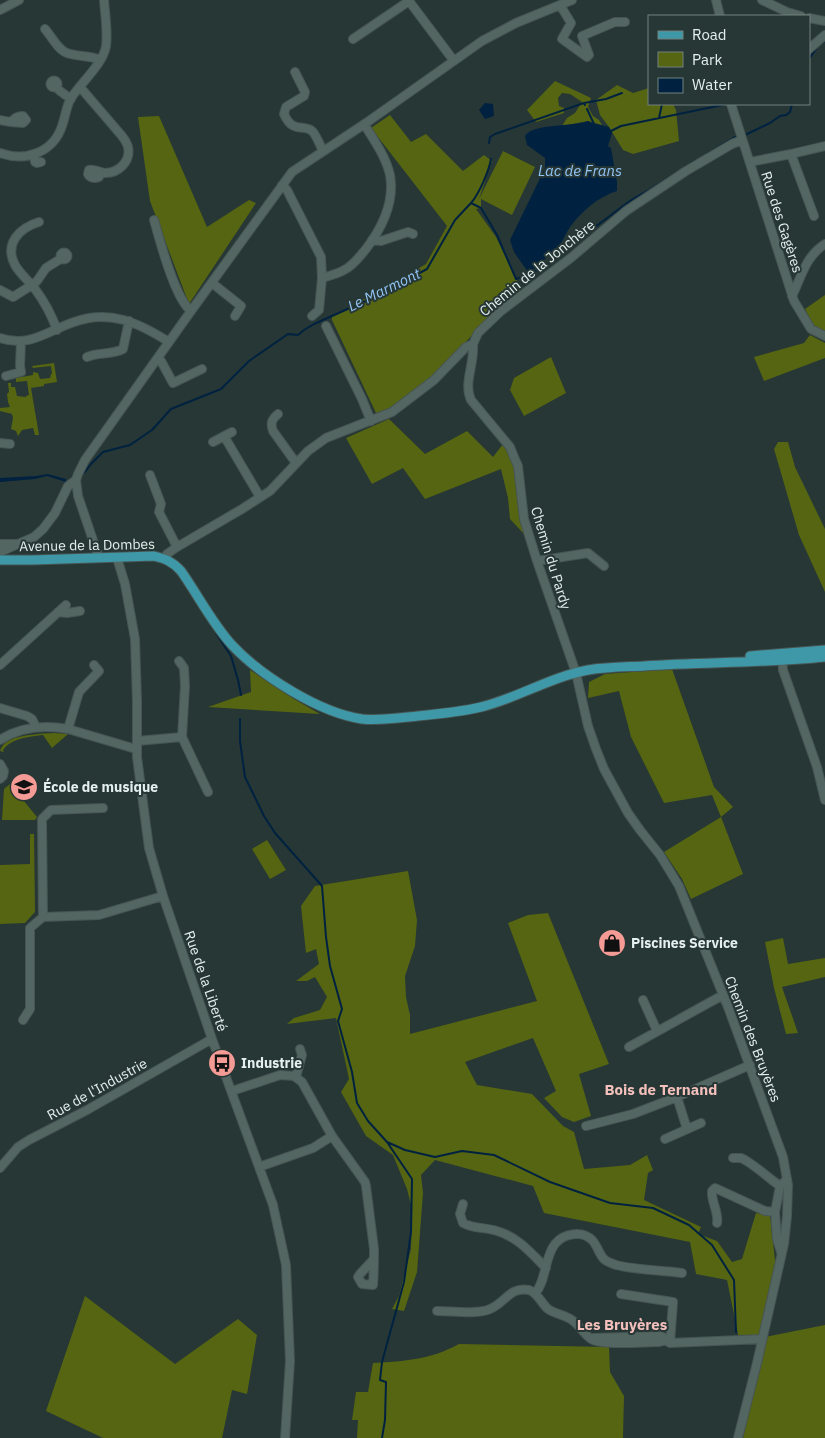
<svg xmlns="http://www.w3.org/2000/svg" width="825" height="1438" viewBox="0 0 825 1438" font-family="'IBM Plex Sans',sans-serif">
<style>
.green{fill:#566511}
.water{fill:#002240}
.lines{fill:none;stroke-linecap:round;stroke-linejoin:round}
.stream{stroke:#002240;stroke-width:2}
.minor-casing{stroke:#465553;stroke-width:10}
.major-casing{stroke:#465553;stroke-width:11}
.minor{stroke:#536662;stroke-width:8}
.major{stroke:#3f98a8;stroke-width:9}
.labels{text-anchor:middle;stroke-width:4;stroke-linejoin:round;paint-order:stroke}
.street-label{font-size:14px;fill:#e5f0ee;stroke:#263735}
.poi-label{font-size:14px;font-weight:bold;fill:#e5f0ee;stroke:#263735;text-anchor:start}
.water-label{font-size:15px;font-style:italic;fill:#92c4f4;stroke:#263735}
.neighbourhood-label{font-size:15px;font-weight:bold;fill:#f4c0bc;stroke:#263735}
</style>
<rect width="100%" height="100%" fill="#263735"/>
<path class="green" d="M555 81 591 98 588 107 593 116 599 120 602 125 588 121 562 126 567 118 575 113 582 102 570 94 562 93 558 98 559 106 564 108V113L536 122 527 110Z
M617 85 633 93 649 88V104H673L676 110 679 141 633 154 623 150 609 127 600 115 596 100Z
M390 115 411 142 426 134 463 171 484 155 492 161 479 199 503 151 535 167 512 215 481 199V208L476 209 496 237 516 279 524 289 495 310 433 378 388 409 376 413 332 320V317L426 264 447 226 371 128Z
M159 116 207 227 249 200 256 203 189 304 150 201 138 117Z
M825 295V332L815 329 805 309Z
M810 335 825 343V358L764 381 754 357 804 343Z
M551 357 566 393 524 416 510 390 514 378Z
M54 363 57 382 44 384V386L31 388 39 435H35L33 428 22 430 18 436 16 431 11 429 13 418 12 414 0 411V408L10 407 8 402 7 394 9 392 8 383H11V387H15L17 396 26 397V396L29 395 27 381 16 382V378L33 375V372L38 373 40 379 50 378 51 374H52L51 366 33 368 32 366Z
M389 419 425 454 467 431 493 457 503 444 516 469 519 508 524 534 510 519 508 498 501 469 425 499 403 468 372 484 346 438Z
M778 442H788L795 467 825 529V592L799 535 774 449Z
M672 669 714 787 733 807 721 817 743 874 691 899 682 879 664 852 721 817 712 795 664 803 631 737 619 691 588 698 589 682 605 674Z
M250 670 294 699 320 714 208 707 251 692Z
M54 733 68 734 52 748 43 735C28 737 12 738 3 750L4 752 0 751C4 734 40 734 54 733Z
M10 784 37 817 35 820H2L4 789Z
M30 834H34L35 912 25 923 0 924V865L30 864Z
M267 840 286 870 270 879 252 849Z
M408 871 417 920 415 946 405 976 406 997 410 1015V1034L537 1001 508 923 528 915 548 913 609 1064 579 1074 591 1116 574 1122 562 1117 544 1098 556 1091 533 1038 465 1062 477 1085 532 1094 563 1126 574 1132 584 1169 630 1165 647 1155 653 1170 648 1173 644 1200 701 1227 698 1234 717 1241 732 1262 742 1259 756 1213 770 1215 776 1269 759 1336 739 1339 727 1280 696 1274 690 1242 544 1213 533 1186 435 1160 421 1175 423 1193 417 1272 404 1311 392 1309 399 1296 411 1249 412 1209 407 1189 393 1155 366 1136 341 1092 349 1079 336 1018 287 1024 294 1018 320 1010 327 997 315 977 307 981H296L319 964 316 949 306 953 301 906 315 886Z
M783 938 788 964 825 958V977L782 987 798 1033 786 1034 774 988 765 942Z
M85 1296 175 1364 238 1319 257 1335 247 1394 232 1390 222 1438H103L46 1411Z
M825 1325V1438H743L765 1337Z
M459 1344 609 1347 610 1372 624 1396 623 1438H357L358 1420H352L356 1392H368L373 1363C405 1361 430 1360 459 1344Z"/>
<path class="water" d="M485 103 493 104 494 116 485 119 479 110Z
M588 121 592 123 609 127 612 133 608 146 611 148 617 182V191C598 197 582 211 570 227 566 233 563 241 558 247 555 252 550 254 546 258 540 264 538 269 528 272L514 252 510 240 545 168V158L527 145 525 136C533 123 573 127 588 121Z
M48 474 66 479V482L47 476 35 479 0 482V478L36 476Z"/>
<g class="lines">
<path class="stream" d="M809 59 818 46 825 41
M585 105 584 103 606 99 622 93
M587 109 594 124
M659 118 662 104
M611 131 621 126 727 104
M745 135 770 123 780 116 786 115 790 112 792 104
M489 143 490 137 495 134 584 103
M707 154 735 137
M471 203C479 194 489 171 491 159
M84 473 91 464 103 452 130 445 152 430 171 409 221 389 249 361 288 334 298 335 304 330 314 324 379 295 427 269 455 220 471 203 481 208 497 235 516 279C552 268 571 245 599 224 610 216 620 208 630 201 637 196 644 193 651 189 666 179 681 169 697 160
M216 633 231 656 238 680 241 695
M240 719V741L245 777 264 816 275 833 322 886 326 937 330 966 342 1009 338 1021 352 1072 357 1103 368 1121 387 1142 412 1179 411 1232 404 1282 382 1362 380 1380 386 1382 385 1420 382 1438
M387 1142 405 1150 435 1157 462 1151 494 1155 550 1182 610 1203 653 1208 689 1225 712 1245 734 1280 736 1332"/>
<g class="minor-casing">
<path id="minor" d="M716 0 720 16
M762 0 787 12 801 16
M560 5 571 23 562 39 587 57 589 55 582 36 615 22H625
M0 10 19 0
M809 18 825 21
M45 29C52 37 58 50 67 53 78 57 90 55 100 60
M353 39 409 1 454 61
M809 49 825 35
M295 72 305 92 304 96 286 107 284 114C293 135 305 123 313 132 317 137 320 145 323 151
M50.5 84a3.5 3.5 0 1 1 7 0a3.5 3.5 0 1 1-7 0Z
M56 87 60 91 71 99
M80 87 122 136C125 140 127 143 128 147 131 161 119 173 105 173 99 172 95 169 89 170L88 174C90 178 95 179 99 177L101 172
M731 104 794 301 811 329 825 336
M0 120C8 122 15 123 23 123L26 120 23 116C18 116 14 118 12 122
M0 153C25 162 53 153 62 126 65 118 66 108 70 100 79 84 103 65 106 46 108 31 105 15 104 0
M791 154 814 216
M34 155 35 162 37 163 41 162
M750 162 791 154 825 146
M282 185 287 190 321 257 322 278 319 310 312 316
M154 220C160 241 175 299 191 311
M39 222C19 228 4 244 15 265 20 274 29 281 35 289 44 301 52 316 57 330
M372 240 381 241 408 232 413 234
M60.5 256a3.5 3.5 0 1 1 7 0a3.5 3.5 0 1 1-7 0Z
M322 278C329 276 337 274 344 270 353 266 359 257 366 249 382 228 395 203 390 175 386 157 374 140 364 124
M212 283 241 306 235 316
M0 290 13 297 32 285 37 281 46 268 62 258
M792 296C802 276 805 257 825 244
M326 326 362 399 371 421
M0 338C30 348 47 331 74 322 110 309 139 323 169 342
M473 344C475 363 463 383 471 400L510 447 514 457 518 466 524 519 537 561 576 673 588 726 596 749 604 769 628 813 640 830 660 855 679 886 728 1007 783 1157 788 1185 787 1216 784 1244 757 1363 738 1438
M87 357C98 352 112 355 123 349L129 321
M158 358 161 361 173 383 202 369
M6 376 21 372 20 366 21 341
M278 414C272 419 270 423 273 431L296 463
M224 436 260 497
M213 442 232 432
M0 443 10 444
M150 475 161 504 159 512 177 547
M76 480 78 496 99 558
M0 544H16
M0 552 34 537 43 529 55 513 68 486 76 480 78 474 85 460 191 311 292 172 366 123 482 41 516 23 572 0
M117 558 125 584 135 639 137 701V757L149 848 163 896 212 1039 273 1205 286 1265 290 1361 285 1438
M165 558 167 554 177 547 242 509 270 491 308 451 326 438 392 412 434 380 466 347 473 344 478 333 501 311 572 257 626 211 686 171 732 144 742 140
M537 561 588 553 604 566
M58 612 67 613 80 611
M782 655 783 670 817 767 825 800
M179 661 184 668 185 686 182 737
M0 665 66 605
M0 708 27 716 32 719 36 727
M68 729 79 692 99 671 94 665
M0 740C20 727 45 725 68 729L136 749
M137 741 182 737 208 792
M0 764 4 771 3 776 0 779
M43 917 42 819 51 810 103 808
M43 917 99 915 163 896
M643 1000 657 1031
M23 1020 30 1009V928L43 917
M629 1047 723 995
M296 1077 302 1055 300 1049
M232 1091 280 1075 294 1076 302 1082 332 1136 365 1182 366 1186 374 1249C374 1261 374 1273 373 1285L362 1284 358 1277 360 1274 374 1259
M677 1097 687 1129
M586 1126 633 1114 677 1097 750 1065
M665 1139 701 1123
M733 1158C736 1158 739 1158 741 1158 750 1161 771 1180 780 1186
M259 1167 313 1148 332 1136
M0 1168 18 1147 29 1140 87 1110 212 1039
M463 1204 460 1214 463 1223C473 1229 485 1227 497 1231 518 1237 531 1253 546 1268
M717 1223C719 1212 711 1202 712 1191L715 1188 765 1211 775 1212
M781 1252 777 1239 775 1212 780 1186 787 1179
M535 1294C547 1279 544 1258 555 1244 564 1233 583 1230 593 1241 597 1246 599 1253 603 1258 606 1262 611 1263 616 1265 636 1270 661 1270 682 1273
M621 1294 673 1302 670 1343
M437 1311C452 1311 477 1315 490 1309 505 1303 510 1286 529 1290 538 1293 541 1303 548 1309 555 1314 565 1315 572 1320 579 1325 584 1334 591 1339 601 1346 645 1342 659 1342L667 1340
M593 1338 661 1336 670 1343 762 1339"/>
</g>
<g class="major-casing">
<path id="major" d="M0 560H32L154 556C166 559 173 562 181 571 198 595 212 623 232 645 261 676 320 713 362 719 380 721 399 718 418 716 439 714 460 712 481 707 518 698 550 677 588 670 607 667 625 667 644 666 704 662 765 663 825 657
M750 656 825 650"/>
</g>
<use href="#minor" class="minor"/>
<use href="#major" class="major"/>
</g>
<defs>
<g id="school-disc" transform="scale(1.4375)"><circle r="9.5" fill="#f59b96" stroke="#263735"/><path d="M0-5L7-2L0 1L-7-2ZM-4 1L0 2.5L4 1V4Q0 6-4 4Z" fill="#111"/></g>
<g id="shop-disc" transform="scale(1.4375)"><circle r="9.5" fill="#f59b96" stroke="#263735"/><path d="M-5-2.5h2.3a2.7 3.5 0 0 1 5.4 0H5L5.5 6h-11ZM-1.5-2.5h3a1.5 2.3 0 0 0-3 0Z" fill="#111"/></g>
<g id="bus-disc" transform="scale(1.4375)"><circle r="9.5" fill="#f59b96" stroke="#263735"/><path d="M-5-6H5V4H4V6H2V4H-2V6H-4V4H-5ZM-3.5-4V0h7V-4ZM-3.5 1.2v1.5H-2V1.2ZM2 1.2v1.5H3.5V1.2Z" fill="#111"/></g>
</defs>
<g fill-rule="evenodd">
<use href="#school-disc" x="24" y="787"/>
<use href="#shop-disc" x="612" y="943"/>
<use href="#bus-disc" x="222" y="1063"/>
</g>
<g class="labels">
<g class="street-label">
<text transform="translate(782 222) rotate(72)" y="5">Rue des Gagères</text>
<text transform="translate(537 268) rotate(-39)" y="5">Chemin de la Jonchère</text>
<text transform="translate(87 545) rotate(-1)" y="5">Avenue de la Dombes</text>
<text transform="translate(551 558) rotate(73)" y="5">Chemin du Pardy</text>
<text transform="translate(206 981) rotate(71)" y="5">Rue de la Liberté</text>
<text transform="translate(753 1039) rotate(69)" y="5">Chemin des Bruyères</text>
<text transform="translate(97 1089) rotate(-29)" y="5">Rue de l'Industrie</text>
</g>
<g class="poi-label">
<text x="43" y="792">École de musique</text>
<text x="631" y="948">Piscines Service</text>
<text x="241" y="1068">Industrie</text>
</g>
<g class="water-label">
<text x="580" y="176">Lac de Frans</text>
<text transform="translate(384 290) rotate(-26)" y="5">Le Marmont</text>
</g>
<g class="neighbourhood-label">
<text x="661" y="1095">Bois de Ternand</text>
<text x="622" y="1330">Les Bruyères</text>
</g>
</g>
<rect x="648" y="15" width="162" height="90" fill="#263735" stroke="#72817f"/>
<rect x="658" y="31" width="25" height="8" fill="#3f98a8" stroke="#72817f"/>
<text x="692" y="40" font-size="15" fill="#e5f0ee">Road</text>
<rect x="658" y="52" width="25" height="15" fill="#566511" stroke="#72817f"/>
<text x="692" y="65" font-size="15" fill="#e5f0ee">Park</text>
<rect x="658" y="78" width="25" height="15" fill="#002240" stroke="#72817f"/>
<text x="692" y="90" font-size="15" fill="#e5f0ee">Water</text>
</svg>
